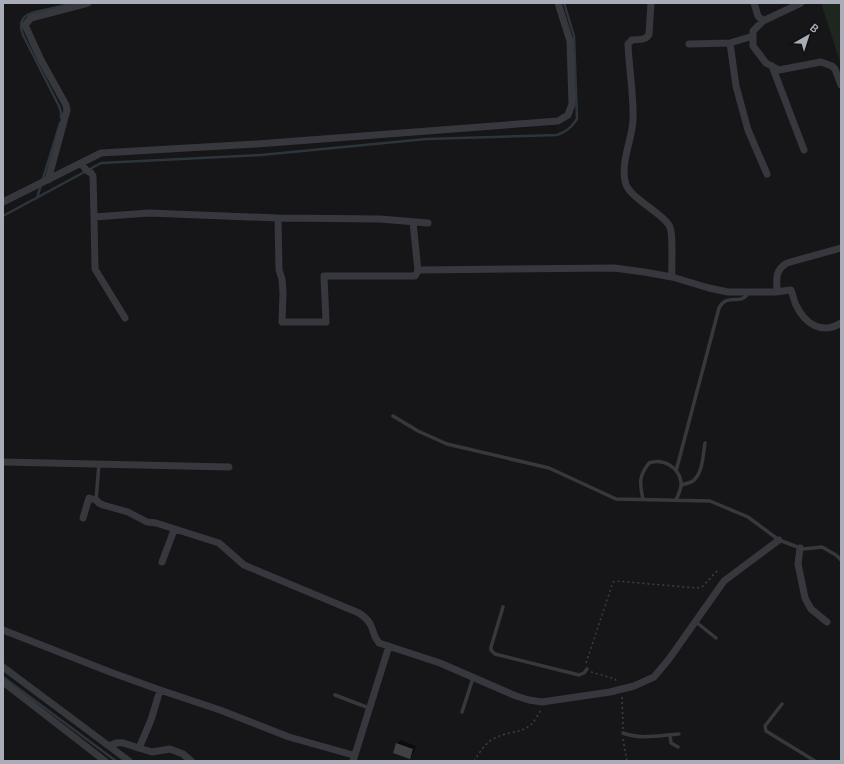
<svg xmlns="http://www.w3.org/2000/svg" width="844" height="764" viewBox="0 0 844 764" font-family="Lato,sans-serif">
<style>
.green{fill:#1e261f}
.shadow{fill:#0007}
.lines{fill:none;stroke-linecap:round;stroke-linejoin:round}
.stream{stroke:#2c353c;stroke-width:2.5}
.building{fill:#404145}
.path{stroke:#3d3f44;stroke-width:1.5;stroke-dasharray:2 3;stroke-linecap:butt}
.lane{stroke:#37383d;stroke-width:3.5}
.street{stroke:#37383d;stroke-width:7}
</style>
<rect width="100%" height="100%" fill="#161618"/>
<path class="green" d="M821 3H841V65Z"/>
<path class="shadow" d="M400 740 416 746 413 754 409 758 397 744Z"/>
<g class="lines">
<path class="stream" d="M61 118V112L59 106 23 35C15 14 33 12 49 9 57 7 65 5 74 3
M37 198 60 123
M3 216 101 163 261 155 426 139 557 135C567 131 571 128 577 119L574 36 564 3
M3 677 116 761"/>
</g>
<path class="building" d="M396 743 413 749 410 759 393 753Z"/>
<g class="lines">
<path class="path" d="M586 663 613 582 616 581 697 588 702 587 719 569
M591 672 615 679 617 682
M622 697 623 729
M623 739 627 761
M474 761C479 754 484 744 493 739 516 727 528 738 541 709"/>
<path class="lane" d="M393 416 418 431 447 444 549 468 616 499 710 501 748 517 779 540 803 549 822 547 836 555 841 560
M676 471 719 308C727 292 741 307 749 292
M681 485C685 484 691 483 694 480 703 472 703 454 705 443
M96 500 99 464
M643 500C640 483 638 477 649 463 663 458 679 467 681 482 682 489 678 495 676 500
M503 607 491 647V650L495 654 579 675 584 673 587 669
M696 622 716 638
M335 695 369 708
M782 704 765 726 766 731 815 761
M462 712 473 678
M623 733C641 740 661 735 679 734
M670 735 671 743 678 747"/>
<path class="street" d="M651 3 649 34C646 41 638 39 632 40L628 44C629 69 634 96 633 120 632 140 621 160 625 181 627 197 660 211 669 225 674 233 671 266 672 277L709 288 728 292H775L791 290C793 295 794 301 796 305 805 324 822 335 841 323
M754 3 758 16 763 21 801 3
M763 21 753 31V46L766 63 779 70 821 62 832 66 835 69 841 85
M753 36 730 43 736 86 748 130 767 174
M689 44 730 43
M772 66 804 150
M81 163 86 170 91 173 93 176 94 217 149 213 278 218 380 219 428 223
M48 180 67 110 66 105 41 60 25 25 31 18 88 3
M3 202 101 153 257 144 558 121 568 115 572 104 570 41 558 3
M94 217 95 269 125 318
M278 218 279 270 282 279 283 293 282 322H326L324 276H415L418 271 420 270 614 268 644 272 672 277
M413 222 418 271
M777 292C777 279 774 271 787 263L841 248
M3 462 229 467
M83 518 89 498 96 500 99 503 103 505 128 512 147 522 156 523 219 543 244 565 359 613C365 617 370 621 372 628 374 634 374 637 379 643L440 663 516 696 529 700 542 702 610 692 634 686 654 677 669 659 724 581 779 540
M800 548 798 564 805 598 811 609 827 622
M162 562 174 530
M3 630 110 672 160 690 220 710 289 737 353 755
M3 667 129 761
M3 682 105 761
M160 690 151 720 139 748 152 752 170 749 183 754 191 761
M110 746C119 739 128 745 139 748
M353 761 389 646"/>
</g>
<rect width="844" height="764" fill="none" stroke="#a8adb8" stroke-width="8"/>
<g transform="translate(808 36) rotate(39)" stroke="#111113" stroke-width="3" paint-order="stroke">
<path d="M0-3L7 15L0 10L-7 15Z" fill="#a8adb8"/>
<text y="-6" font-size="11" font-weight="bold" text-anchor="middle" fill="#a8adb8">B</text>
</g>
</svg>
